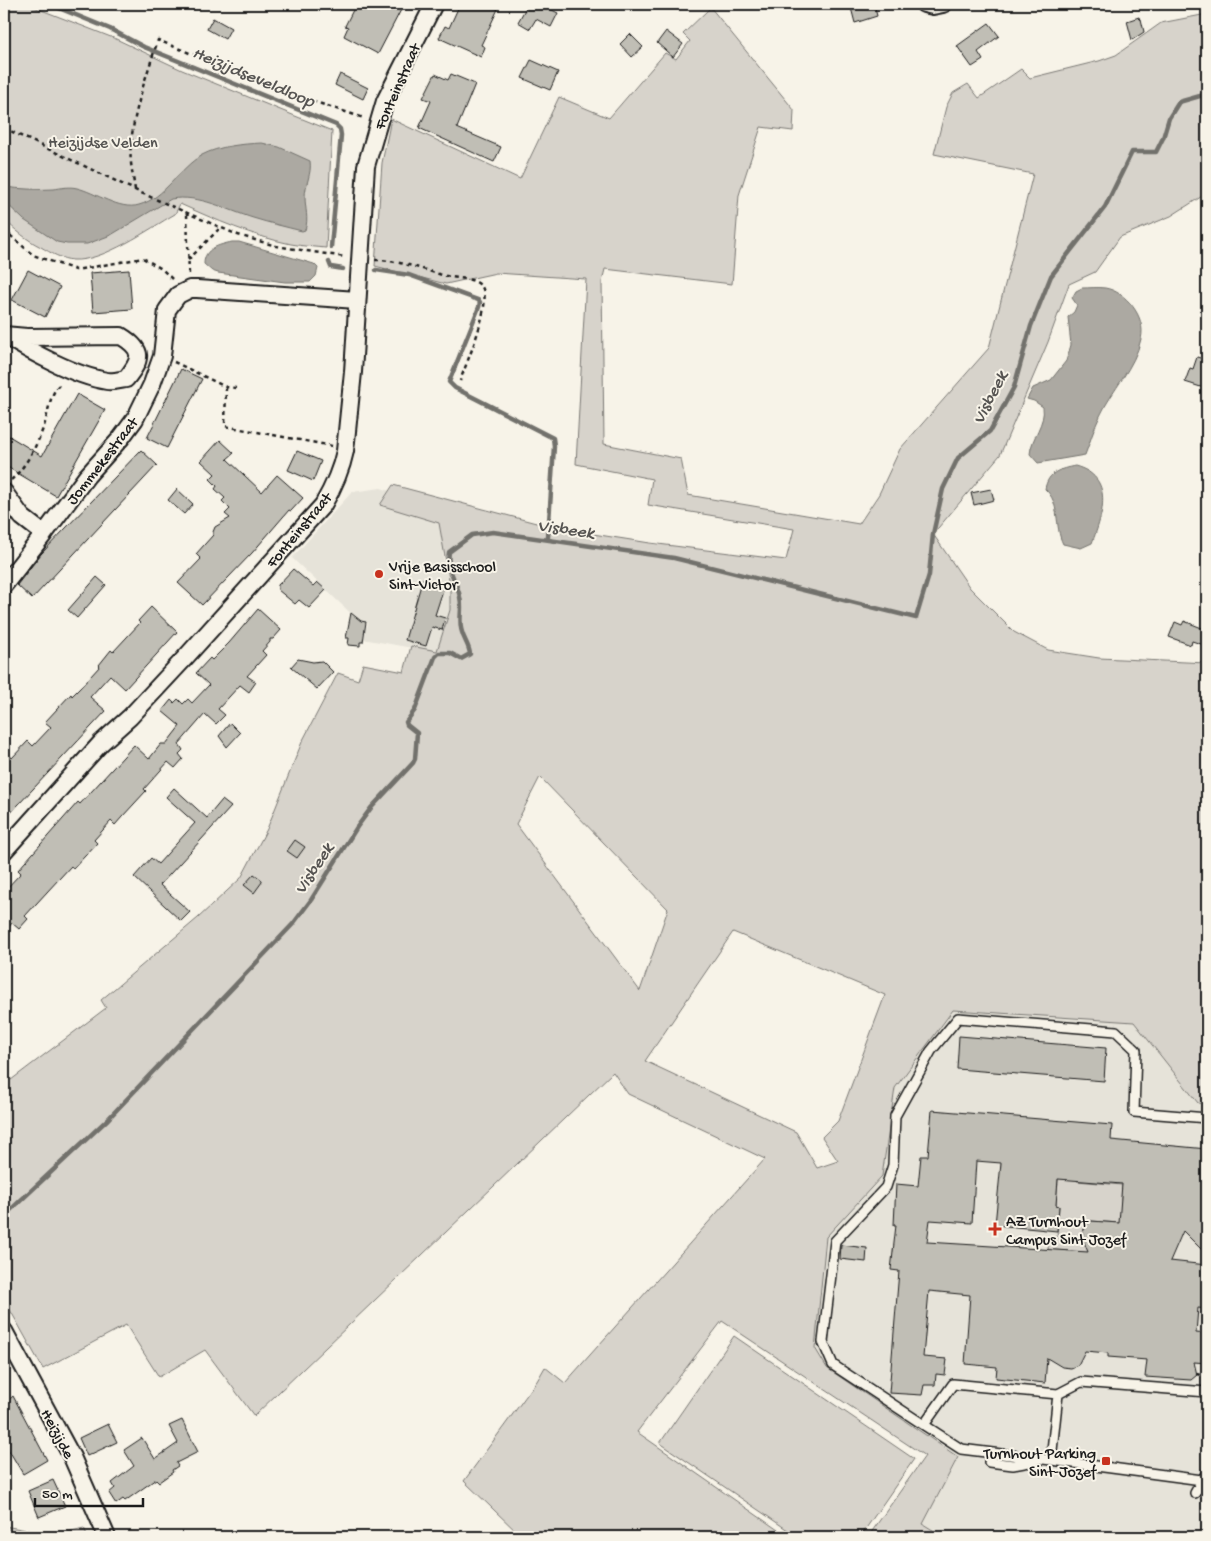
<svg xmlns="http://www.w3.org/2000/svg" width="1211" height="1541" viewBox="0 0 1211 1541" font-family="'Gochi Hand',sans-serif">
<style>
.built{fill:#e6e3d9}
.green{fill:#d7d3cb;stroke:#7a7874;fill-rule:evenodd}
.water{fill:#aca9a2;stroke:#72716c}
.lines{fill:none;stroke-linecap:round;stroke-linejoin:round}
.stream{stroke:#72716c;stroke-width:4.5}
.building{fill:#c0beb5;stroke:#1c1c1c;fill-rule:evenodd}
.lane-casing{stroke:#1c1c1c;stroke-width:12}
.street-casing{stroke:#1c1c1c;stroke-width:20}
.path{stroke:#1c1c1c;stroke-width:2.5;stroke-dasharray:4 4;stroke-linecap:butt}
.lane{stroke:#f7f3e8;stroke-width:9}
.street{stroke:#f7f3e8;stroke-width:16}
.poi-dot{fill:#c8321e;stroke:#f7f3e8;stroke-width:2}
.labels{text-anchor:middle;stroke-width:4;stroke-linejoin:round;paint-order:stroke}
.street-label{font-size:16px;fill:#1c1c1c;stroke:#f7f3e8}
.park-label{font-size:16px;fill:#545351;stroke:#f7f3e8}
.poi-label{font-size:16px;fill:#1c1c1c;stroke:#f7f3e8;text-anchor:start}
.water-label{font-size:18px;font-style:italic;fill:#565452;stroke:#f7f3e8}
</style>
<rect width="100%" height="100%" fill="#f7f3e8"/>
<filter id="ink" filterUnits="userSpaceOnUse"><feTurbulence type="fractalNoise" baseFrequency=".02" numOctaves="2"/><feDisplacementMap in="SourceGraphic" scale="10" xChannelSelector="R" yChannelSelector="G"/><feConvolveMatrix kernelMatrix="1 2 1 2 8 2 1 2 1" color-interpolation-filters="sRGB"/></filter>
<g filter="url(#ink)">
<path class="built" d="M381 488 486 523 446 549 443 555 445 569 456 594 439 648 434 652 363 639 368 623 358 620 292 558 352 492Z
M1037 897 1198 1103 1207 1105V1537H944L922 1524 958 1457 767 1350 818 1169 838 1161Z"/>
<path class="green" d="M4 4H26L116 39 182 70 332 131 326 248C314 247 302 246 291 244 252 236 216 220 180 204L175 214C149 229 103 262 73 260 61 259 51 253 41 247 27 240 15 230 4 219Z
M708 4H716L711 8 794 110 793 131 761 127 739 195 732 284 605 269 602 282 604 444 681 459 688 495 859 524 879 494 900 449 989 348 1033 174 934 154 946 107 953 93 968 84 979 98 1021 69 1030 78 1099 61 1116 55 1161 23 1207 14V193L1171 216 1120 237 1095 272 1069 284 1048 342 1000 455 933 534 970 588 1014 632 1048 650 1099 658 1207 663V1105L1198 1103 1134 1022 953 1010 895 1088 882 1176 826 1237 815 1348 827 1368 958 1457 923 1524 944 1537H868L925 1456 722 1321 637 1432 788 1537H522L464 1481 537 1381 545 1367 565 1383 765 1159 628 1094 613 1072 254 1416 205 1350 159 1377 126 1325 43 1369 4 1299V1072L5 1071 11 1080 106 1008 101 1000 198 918 241 878 267 829 302 742 338 673 358 680 363 664 404 672 411 646 437 651 450 610V585L439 523 380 505 393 485 555 528 650 543 786 560 794 529 648 505 652 479 576 464 586 279 496 273 446 284 375 266 382 163 391 119 520 179 559 97 609 118 665 53 676 59 690 41 683 34 710 8ZM540 777 668 909 640 991 516 824ZM733 932 885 995 838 1121 822 1137 838 1161 817 1168 796 1132 645 1061Z
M1059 1168 1078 1169 1077 1181 1122 1185 1120 1223 1091 1221 1083 1230V1240L1094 1253 1055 1250 1048 1251 1049 1237H1057L1059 1206 1056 1205Z
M734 1336 914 1459 860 1537H798L660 1443Z
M4 1526 55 1535 84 1528 88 1537H4Z"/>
<path class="water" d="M262 143 279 147 310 161C312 174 305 184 305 197 305 208 309 219 305 230L302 231C286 227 269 223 253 218 227 210 199 194 171 199L111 235 87 244H67L57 242 24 220 4 201V187C20 189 38 190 54 189 61 188 69 186 77 188 95 192 120 211 139 205 165 198 179 168 202 155 219 146 242 144 262 143Z
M232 242H239L314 264 318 268 316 276 310 282H285L218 273 212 271 204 264C204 248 219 245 232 242Z
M1082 288C1089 288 1097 287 1105 288 1125 291 1147 317 1141 339 1135 367 1112 390 1100 416 1094 428 1090 442 1085 455L1038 463 1030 454C1031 438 1046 423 1043 407L1034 401 1027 399 1033 388 1051 380 1066 361 1071 345 1068 317 1074 312 1077 305 1072 298 1076 291Z
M1075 466C1115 477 1103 514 1092 543L1081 548 1063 544C1054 526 1061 503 1045 489 1048 472 1060 469 1075 466Z"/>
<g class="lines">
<path class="stream" d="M49 4 110 29 144 47 336 125 340 129 341 135 331 247
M329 262 331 267 343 269
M376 270 409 275 478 300 480 302 479 307 449 382 455 388 553 438 554 446 548 537
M4 1216 108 1119 293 924 311 900 357 827 371 808 413 763 415 759 417 733 407 725 406 722 415 710 435 657 439 653H450L461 659 470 654C469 645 464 640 462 632 458 621 463 609 460 597 457 581 446 570 449 552L472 535 493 532 674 558 916 618 929 575 933 534 943 489 958 458 990 431 1014 387 1031 326 1051 276 1105 207 1132 152H1156L1163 138 1169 118 1179 102 1207 94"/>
</g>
<path class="building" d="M356 4H404L378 54 344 36 348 27 345 26Z
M460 4H487L498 9 481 45 485 47 481 57 439 38 445 26 449 28Z
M528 4H540L558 13 551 27 536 19 530 29 518 22Z
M850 4H874L877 16 855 23Z
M1139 17 1140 20 1141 19 1144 32 1132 40 1127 21Z
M213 18 231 28 225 39 207 29Z
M989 23 999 36 978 52 983 60 972 67 957 46Z
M666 31 683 44 673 57 657 43Z
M630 34 643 47 632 57 620 44Z
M531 60 558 72 550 90 522 78Z
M340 74 368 88 363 99 335 85Z
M435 74 448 80 451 74 475 84 457 128 501 147 494 162 419 128 431 101 423 98Z
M28 270 60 287 45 317 12 300Z
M129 270 132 309 93 312 90 273Z
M1197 357 1207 360V389L1185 382 1190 368 1193 369Z
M181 369 202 379 167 448 147 438Z
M77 394 105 410 56 496 4 465V433L42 456Z
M220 440 234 453 227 459 262 492 277 475 303 498 291 511 289 510 252 553 202 605 178 583 201 559 196 554 213 535V532L215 527 230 518 225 514 230 509 222 501 225 498 215 489 217 486 210 479 215 474 201 461Z
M141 450 157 465 32 599 17 585 41 554Z
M297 451 321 461 313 481 288 470Z
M177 489 193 504 184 514 168 500Z
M991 489 994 500 974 505 971 493Z
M293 569 313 586 317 582 326 590 309 608 299 600 295 604 278 590V585Z
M97 577 106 585 77 618 68 610Z
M423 578 445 584 435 615 445 618 442 630 432 627 426 646 405 640Z
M151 607 177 632 125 689 110 675 90 697 106 711 4 820V749L12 758 28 741 33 746 51 727 45 722 71 694 72 696 80 688 100 666 99 665 111 650 113 652 140 623 138 621Z
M258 609 281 630 273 639H270V642L262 651 266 655 247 676 256 682 249 692 240 685 218 709 225 715 216 724 205 714 179 744 183 750 179 754 183 759 175 768 168 762 144 789 146 791 122 817 115 825 111 821 94 840 97 843 73 869 71 866 47 892 25 916 28 919 19 929 12 923 4 933V891L21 873 18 870 78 802 80 804 134 745 149 759 161 744H166L180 726 162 711 171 700 174 703 178 699 183 704 188 699 192 703 209 685 196 673 210 658 212 660 229 643Z
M351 613 361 621 366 622 363 642H360V646L348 645 349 638H346Z
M1184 621 1207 630V646L1192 641 1191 645 1169 637 1175 622 1182 625Z
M298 659 313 662 322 661 333 672 317 689 291 667Z
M230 723 240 733 227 747 219 736Z
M174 788 207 818 222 800 231 807 160 885 190 912 181 921 134 877 151 858 158 864 195 823 166 797Z
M295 840 305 847 297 858 287 851Z
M254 874 262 880V882L254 893 244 885Z
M959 1036 1106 1048 1104 1081 957 1069Z
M932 1110 1112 1125 1111 1140 1207 1149V1255L1183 1231 1170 1261 1207 1265V1309L1198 1308 1196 1333 1207 1334V1363L1194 1362 1197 1375 1191 1380 1145 1377 1147 1360 1108 1357V1353L1085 1351 1078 1365 1071 1368 1062 1367 1047 1358 1045 1383 996 1378 997 1367 965 1364 970 1295 929 1291 923 1357 947 1359 945 1375 936 1374 935 1385H924L922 1395 889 1393 899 1271 891 1270 896 1225H894L896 1184 918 1186 921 1156H928ZM976 1161 1001 1163 995 1225 1057 1231 1059 1206 1056 1205 1058 1179 1122 1184 1119 1223 1091 1221 1085 1226 1082 1237 1088 1252 927 1242 930 1220 972 1223Z
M841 1245 867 1248 866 1262 840 1259Z
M13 1396 47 1460 23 1474 4 1442V1404Z
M182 1420 198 1452 176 1463 178 1466 172 1470 173 1472 159 1482 156 1479 125 1501 123 1499 116 1504 109 1493 115 1488 112 1483 134 1466 124 1450 142 1438 155 1459 178 1443 169 1426Z
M108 1424 117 1442 87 1456 79 1438Z
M53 1480 65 1506 39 1517 28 1491Z"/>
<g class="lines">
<g class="lane-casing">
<path id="lane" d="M1058 1394 953 1384 924 1425 833 1365 823 1342 835 1241 886 1187 893 1165 895 1116 931 1051 958 1018 1116 1031 1136 1050 1134 1112 1207 1118
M924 1425 961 1449 1051 1460
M989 1462 1013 1465 1035 1461
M1202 1480 1051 1460 1058 1394 1081 1382 1207 1392
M1195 1493 1207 1472"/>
</g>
<g class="street-casing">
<path id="street" d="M924 4 933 6 943 4
M4 335 27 337 121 336C144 350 142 359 126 379 120 380 113 382 107 381 75 376 31 352 4 335Z
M4 492 22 517 44 534
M4 585 44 534 87 476 121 438 135 419 152 384 162 356 167 310 178 295 190 289H197L357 300
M4 851 101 743 130 717 184 659 323 505C333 488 341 470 345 451L353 372 366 166 385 101 434 4
M4 1331 72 1457 107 1537"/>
</g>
<path class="path" d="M4 128 139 192 238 235 276 246 345 257
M135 190C133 175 129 159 131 144 134 109 147 74 158 40L279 90 364 118
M187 214 189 275
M4 230 33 255 76 270 143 258 162 269 174 281
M188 260 220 228
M375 260C400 260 423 270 446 276 457 279 470 277 479 284 497 296 466 363 460 381
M174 362 226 387 236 388
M226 387 225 426 332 446
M11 480C26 467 37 445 44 426 49 411 49 394 61 383
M1196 1374 1207 1376"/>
<use href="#lane" class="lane"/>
<use href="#street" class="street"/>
</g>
</g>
<g class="poi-dot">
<circle cx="379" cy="574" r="5"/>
<path d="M992.5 1221.5h5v5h5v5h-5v5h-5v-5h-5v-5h5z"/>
<rect x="1101" y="1456" width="10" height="10" rx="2.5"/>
</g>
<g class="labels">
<g class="street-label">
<text transform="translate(396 86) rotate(-66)" y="6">Fonteinstraat</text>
<text transform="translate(101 460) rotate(-52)" y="6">Jommekestraat</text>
<text transform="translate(298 529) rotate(-50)" y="6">Fonteinstraat</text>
<text transform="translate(59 1433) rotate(62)" y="6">Heizijde</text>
</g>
<g class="park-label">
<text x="103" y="147">Heizijdse Velden</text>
</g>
<g class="poi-label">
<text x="389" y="571">Vrije Basisschool<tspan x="389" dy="18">Sint-Victor</tspan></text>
<text x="1006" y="1226">AZ Turnhout<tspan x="1006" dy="18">Campus Sint Jozef</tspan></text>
<text x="1096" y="1458" text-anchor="end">Turnhout Parking<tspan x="1096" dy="18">Sint-Jozef</tspan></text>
</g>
<g class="water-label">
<text transform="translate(254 76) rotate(23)" y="6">Heizijdseveldloop</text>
<text transform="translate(989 397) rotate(-63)" y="6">Visbeek</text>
<text transform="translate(566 528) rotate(8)" y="6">Visbeek</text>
<text transform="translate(313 868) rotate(-57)" y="6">Visbeek</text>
</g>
</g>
<rect width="1211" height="1541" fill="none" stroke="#f7f3e8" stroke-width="20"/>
<rect x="10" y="10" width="1191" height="1521" fill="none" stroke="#1c1c1c" stroke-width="2" filter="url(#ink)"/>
<path d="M35 1498v8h108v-8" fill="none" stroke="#1c1c1c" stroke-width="2.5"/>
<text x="42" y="1498" font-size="15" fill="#1c1c1c" stroke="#f7f3e8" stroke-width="4" paint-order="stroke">50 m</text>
</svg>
